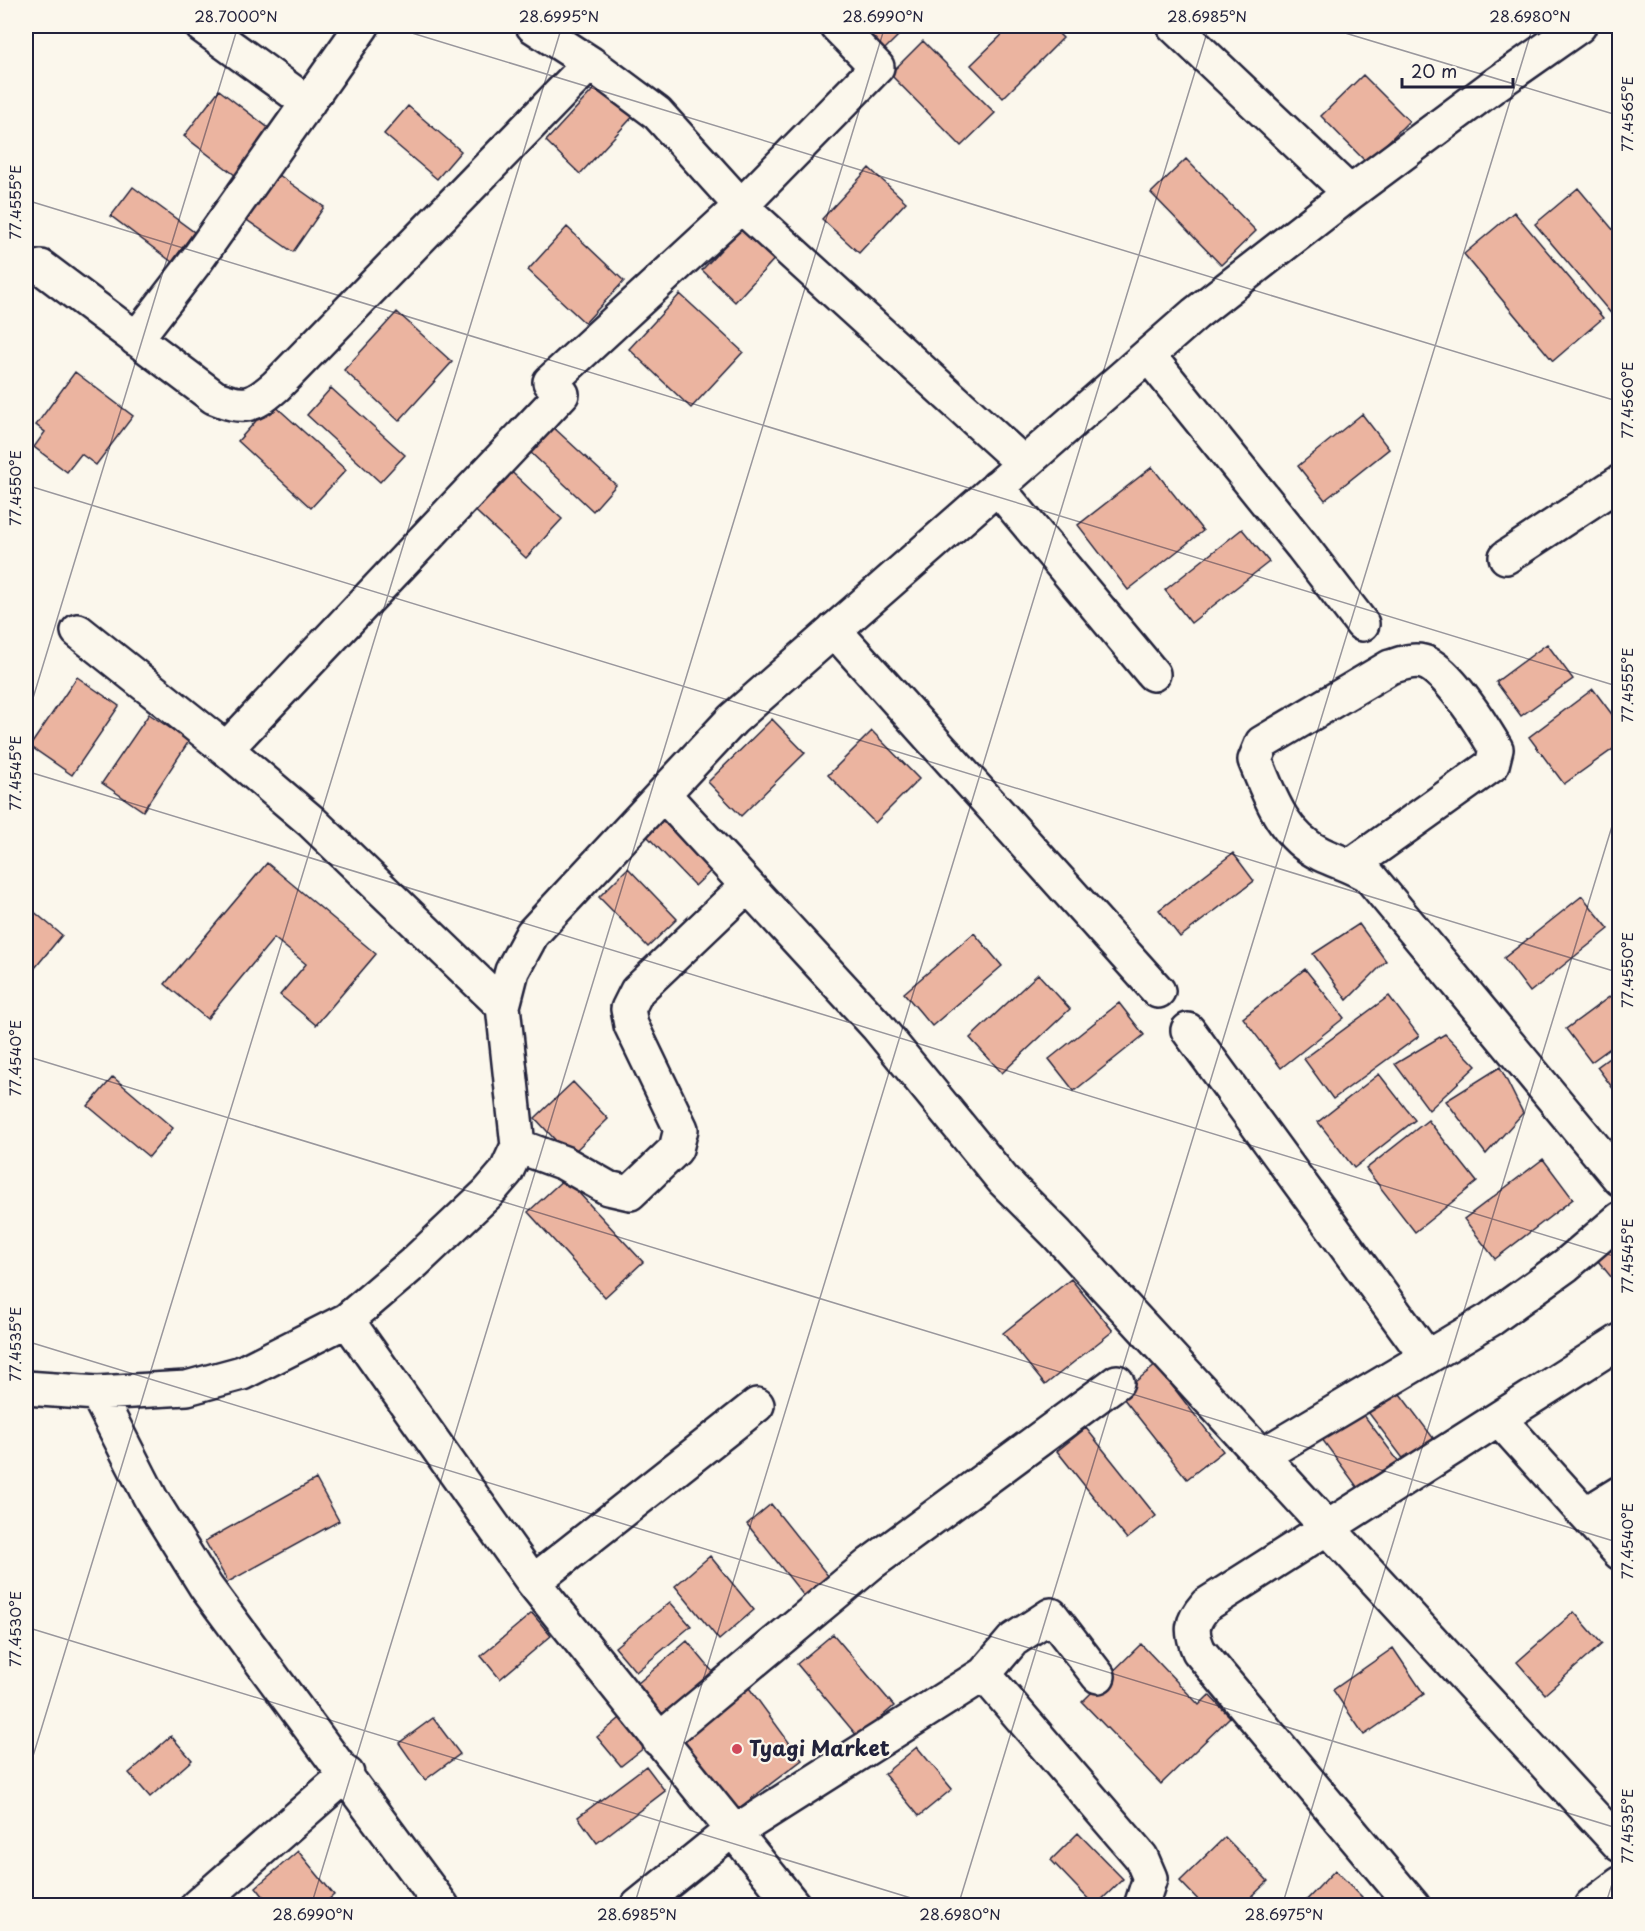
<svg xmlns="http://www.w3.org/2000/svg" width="1645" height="1931" viewBox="0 0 1645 1931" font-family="'Playpen Sans',sans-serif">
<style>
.building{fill:#ebb4a0;stroke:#22223b;stroke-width:1.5}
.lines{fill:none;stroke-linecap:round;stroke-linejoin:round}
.street-casing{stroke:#22223b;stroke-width:38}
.street{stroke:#fbf7ec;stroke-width:33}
.ticks{fill:none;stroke:#22223b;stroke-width:1.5;stroke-opacity:0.45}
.poi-dot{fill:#d1495b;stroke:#fbf7ec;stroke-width:2}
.labels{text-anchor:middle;stroke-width:4.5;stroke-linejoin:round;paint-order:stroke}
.poi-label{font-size:21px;font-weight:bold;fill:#22223b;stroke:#fbf7ec;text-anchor:start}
.neatline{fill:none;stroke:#22223b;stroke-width:2}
.ticks-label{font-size:15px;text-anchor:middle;fill:#22223b}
</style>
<rect width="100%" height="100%" fill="#fbf7ec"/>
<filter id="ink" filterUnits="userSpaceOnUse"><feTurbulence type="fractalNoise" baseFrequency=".0167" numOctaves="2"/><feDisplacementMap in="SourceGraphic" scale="12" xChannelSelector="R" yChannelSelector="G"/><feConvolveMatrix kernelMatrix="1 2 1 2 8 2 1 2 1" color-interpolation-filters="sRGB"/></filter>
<g filter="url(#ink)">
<path class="building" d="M859 26H908L882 52Z
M1011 26H1051L1063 38 1003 98 971 65Z
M923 41 995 113 961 146 890 74Z
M1363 75 1409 121 1367 163 1321 116Z
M602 80 637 112 580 174 546 141Z
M219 90 279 136 244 182 184 136Z
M408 106 461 151 437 179 384 134Z
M1186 159 1256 231 1221 265 1151 193Z
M869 168 906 202 859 253 822 219Z
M272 170 324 207 293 252 241 216Z
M133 187 194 232 172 262 111 216Z
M1578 188 1620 238V324L1535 224Z
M1514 212 1603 318 1553 361 1464 254Z
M746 223 779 254 735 302 702 270Z
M567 227 624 281 585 323 528 270Z
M680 294 743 352 691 408 629 349Z
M397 312 452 362 399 421 344 370Z
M75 372 133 416 96 465 81 454 67 472 34 447 45 432 36 425Z
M331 388 405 455 380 482 307 415Z
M272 403 346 470 311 508 238 441Z
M1362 414 1389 449 1325 500 1298 466Z
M553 427 616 485 593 511 530 452Z
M502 463 562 519 526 558 466 502Z
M1152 467 1203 531 1128 590 1078 525Z
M1242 529 1269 562 1191 623 1165 590Z
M1547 644 1573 679 1521 716 1496 682Z
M77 677 119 706 72 775 30 746Z
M1593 689 1620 725V744L1564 784 1529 737Z
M149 714 189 741 143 811 102 783Z
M772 719 805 753 741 816 708 782Z
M872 731 919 779 875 823 828 775Z
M666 812 717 865 695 886 645 834Z
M1233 853 1254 881 1180 937 1159 910Z
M267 863 376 954 316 1025 280 995 306 964 274 938 207 1019 165 984Z
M628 868 677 919 648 947 599 897Z
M1582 896 1609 929 1530 992 1504 958Z
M26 905 62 935 26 979Z
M1359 924 1386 961 1347 1000 1313 954Z
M974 933 1002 966 932 1026 904 993Z
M1305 969 1344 1018 1281 1068 1243 1018Z
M1038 974 1070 1009 1002 1073 970 1038Z
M1620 989V1041L1591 1062 1566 1029Z
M1389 996 1419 1036 1333 1099 1304 1059Z
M1119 1003 1144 1035 1074 1091 1049 1059Z
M1445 1034 1476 1066 1429 1110 1395 1064Z
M1620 1050V1092L1617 1094 1597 1067Z
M1500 1067 1523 1113 1486 1154 1446 1101Z
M1379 1074 1415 1120 1354 1168 1318 1122Z
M113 1077 173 1128 149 1157 88 1106Z
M573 1082 608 1119 570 1156 535 1118Z
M1428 1120 1477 1182 1415 1232 1366 1169Z
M1543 1159 1573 1199 1495 1259 1464 1219Z
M565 1178 643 1262 605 1297 528 1212Z
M1620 1236V1288L1594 1256Z
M1071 1279 1113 1331 1045 1385 1003 1333Z
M1156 1365 1223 1451 1187 1479 1120 1394Z
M1391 1382 1440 1447 1411 1469 1362 1404Z
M1357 1406 1405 1470 1366 1499 1319 1435Z
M1086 1428 1156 1516 1127 1539 1057 1451Z
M316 1479 339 1521 228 1582 205 1541Z
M771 1504 833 1582 808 1601 747 1524Z
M710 1556 754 1610 719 1640 675 1586Z
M670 1602 691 1626 636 1672 615 1647Z
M1574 1612 1602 1644 1545 1694 1517 1662Z
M532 1613 551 1636 500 1679 481 1656Z
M833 1634 894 1706 858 1737 797 1664Z
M687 1641 717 1677 666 1719 637 1684Z
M1141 1644 1199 1705 1209 1695 1230 1717 1161 1784 1082 1702Z
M1393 1648 1424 1694 1364 1735 1333 1690Z
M744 1681 802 1760 731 1814 671 1738Z
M630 1710 654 1740 621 1766 597 1737Z
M433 1718 460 1754 425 1780 399 1743Z
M171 1736 192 1760 150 1797 129 1773Z
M917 1747 952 1789 919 1816 884 1774Z
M646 1766 665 1791 597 1843 578 1817Z
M1078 1833 1123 1879 1095 1906 1051 1860Z
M1225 1837 1268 1881 1242 1906H1204L1180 1881Z
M298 1851 334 1895 321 1906H271L256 1887Z
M1335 1870 1362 1897 1353 1906H1301Z"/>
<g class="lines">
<g class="street-casing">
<path id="street" d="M202 26 308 103
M533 26 590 63 657 113 741 206 1024 464
M1174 26 1350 193
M41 267 214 397C244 409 252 407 276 386L590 63
M136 339 196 261 362 26
M1148 355 1302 546 1362 624
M550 382 741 206 877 67 837 26
M997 487 1153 674
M1506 557 1620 482
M834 630 1158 991
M78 631 226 749 312 822 503 1006
M226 749 562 394
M664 795 877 1026 1003 1180 1057 1234 1620 1845
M1352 865 1492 765 1496 749C1483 727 1447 668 1423 662 1411 659 1401 664 1390 667L1262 743 1255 760C1270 797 1283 836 1321 854 1338 862 1353 866 1369 876L1620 1179
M1188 1030 1426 1356
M518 1146 564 1163 608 1188 630 1193 676 1149 681 1129 631 1025 628 1009 637 991 747 886
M347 1320 533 1582 794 1906
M26 1388 97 1393 187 1388 242 1373 347 1320 415 1262 488 1193 506 1172 518 1146 503 1006 512 971 532 934 733 719 1195 314 1350 193 1492 87 1579 26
M97 1393 151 1499 206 1587 442 1906
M1499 1419 1620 1553
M1261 1456 1491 1319 1566 1265 1620 1219
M1586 1514 1620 1493
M533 1582 757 1405
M984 1674 1141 1857 1150 1878 1141 1906
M659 1740 870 1564 1117 1382
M197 1906 347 1774
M638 1906 732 1830 746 1825 984 1674 1013 1640 1051 1615 1098 1676
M1413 1906 1199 1651C1190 1631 1191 1622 1206 1605L1620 1341
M1591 1906 1620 1884"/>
</g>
<use href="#street" class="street"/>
</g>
</g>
<path class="ticks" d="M389 26 1620 402M1322 26 1620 116M26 200 1620 687M26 485 1620 973M26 721 238 26M26 771 1620 1258M26 1056 1620 1543M26 1341 1620 1829M26 1627 937 1906M26 1779 562 26M311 1906 885 26M634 1906 1209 26M958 1906 1533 26M1282 1906 1620 800M1605 1906 1620 1859"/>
<circle class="poi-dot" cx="737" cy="1749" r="6"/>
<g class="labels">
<g class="poi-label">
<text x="749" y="1756">Tyagi Market</text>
</g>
</g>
<rect width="1645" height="1931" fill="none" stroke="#fbf7ec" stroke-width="66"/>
<path d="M1402 78v9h111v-9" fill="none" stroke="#22223b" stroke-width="3"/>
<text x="1411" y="78" font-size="18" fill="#22223b" stroke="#fbf7ec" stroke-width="4.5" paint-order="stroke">20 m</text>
<rect x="33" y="33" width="1579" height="1865" class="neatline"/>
<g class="ticks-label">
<text x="236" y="22">28.7000°N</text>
<text x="559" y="22">28.6995°N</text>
<text x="883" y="22">28.6990°N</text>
<text x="1207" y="22">28.6985°N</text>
<text x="1530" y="22">28.6980°N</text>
<text transform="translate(1628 114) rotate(-90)" y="5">77.4565°E</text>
<text transform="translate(16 202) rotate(-90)" y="5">77.4555°E</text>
<text transform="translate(1628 400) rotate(-90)" y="5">77.4560°E</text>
<text transform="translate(16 488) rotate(-90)" y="5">77.4550°E</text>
<text transform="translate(1628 685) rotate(-90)" y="5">77.4555°E</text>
<text transform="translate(16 773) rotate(-90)" y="5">77.4545°E</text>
<text transform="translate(1628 970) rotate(-90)" y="5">77.4550°E</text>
<text transform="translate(16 1058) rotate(-90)" y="5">77.4540°E</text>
<text transform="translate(1628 1256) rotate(-90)" y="5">77.4545°E</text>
<text transform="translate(16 1344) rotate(-90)" y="5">77.4535°E</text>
<text transform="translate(1628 1541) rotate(-90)" y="5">77.4540°E</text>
<text transform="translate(16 1629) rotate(-90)" y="5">77.4530°E</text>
<text transform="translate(1628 1826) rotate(-90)" y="5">77.4535°E</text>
<text x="313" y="1920">28.6990°N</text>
<text x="637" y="1920">28.6985°N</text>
<text x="960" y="1920">28.6980°N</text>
<text x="1284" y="1920">28.6975°N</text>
</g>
</svg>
